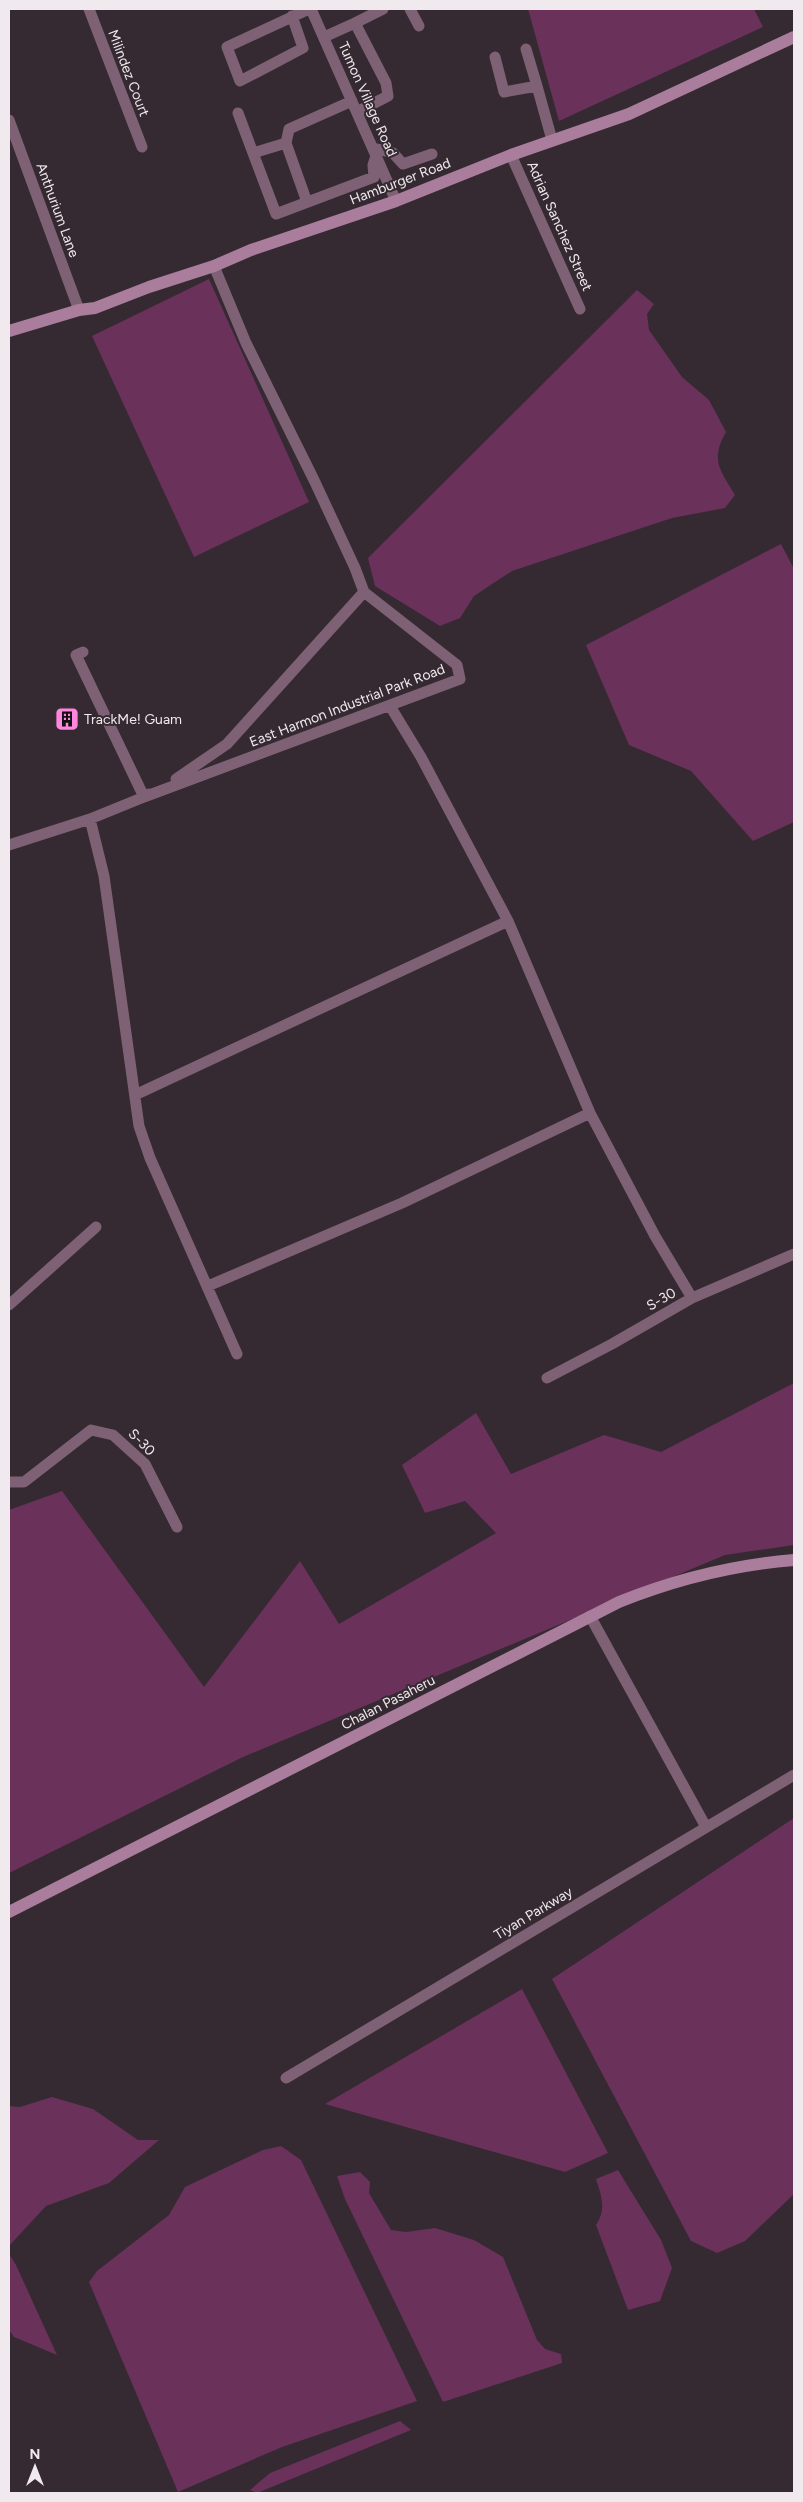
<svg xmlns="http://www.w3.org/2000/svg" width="803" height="2502" viewBox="0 0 803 2502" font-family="Figtree,sans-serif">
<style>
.green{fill:#6a315b}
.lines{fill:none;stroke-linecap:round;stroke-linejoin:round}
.street{stroke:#7e6175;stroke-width:11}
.secondary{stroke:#aa7d9d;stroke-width:12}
.labels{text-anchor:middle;stroke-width:4;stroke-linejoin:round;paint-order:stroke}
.street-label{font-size:14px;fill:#f0e9ee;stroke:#352a31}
.poi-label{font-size:14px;fill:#f0e9ee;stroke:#352a31;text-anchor:start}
</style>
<rect width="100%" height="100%" fill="#352a31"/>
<path class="green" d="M528 9H754L763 27 559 121Z
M209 279 309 502 194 557 92 336Z
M637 290 654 304 647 314 649 330 682 377 709 400 726 432C710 460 720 470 735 495L725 508 672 518 512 571 474 596 460 618 440 626 375 586 368 558Z
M781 544 794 569V822L753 841 691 771 629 745 586 645Z
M794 1383V1545L725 1555 243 1757 9 1873V1510L62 1491 204 1687 300 1561 339 1624 496 1533 465 1501 425 1513 402 1465 476 1413 511 1474 604 1435 661 1452Z
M794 1818V2194L745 2241 717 2253 691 2241 552 1979Z
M522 1989 608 2153 565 2172 325 2104Z
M52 2097 93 2109 138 2140H159L109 2183 46 2206 9 2246V2106L20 2107Z
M281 2146 301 2160 417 2401 282 2447 178 2492 89 2282 97 2271 169 2215 185 2187 263 2150Z
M618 2170 661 2240 672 2268 660 2301 628 2310 596 2225C607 2209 601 2195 596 2179Z
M360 2172 370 2182 369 2193 391 2230 406 2232 435 2228 474 2240 503 2257 537 2340 545 2349 561 2354 562 2363 443 2402 345 2199 337 2176Z
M9 2254 16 2265 57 2355 14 2337 9 2330Z
M400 2421 411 2430 257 2493 250 2490 270 2473Z"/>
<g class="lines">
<path class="street" d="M89 9 142 147
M311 9 396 201
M410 9 419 26
M292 16 303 48 240 81 227 47 309 9
M324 37 355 23
M526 49 537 86
M495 57 504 92 537 86 552 140
M357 112 388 96 386 83 355 23 383 9
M238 113 276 214 374 177 373 165 376 156
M9 120 79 310
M286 143 289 129 352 101
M373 148 393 153 403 164 432 154
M253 153 286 143 307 202
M511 155 580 309
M83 652 76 655 144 797 149 794
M390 706 421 757 508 921 590 1113 655 1236 692 1298
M176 779 227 744 364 592
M90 819 104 876 139 1126 150 1158 237 1354
M9 845 90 819 144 797 460 679 457 665 364 592 355 568 314 480 246 343 214 266
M135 1095 508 921
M208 1286 402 1203 590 1113
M9 1305 96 1227
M547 1378 612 1344 692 1298 794 1254
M9 1482H24L91 1430 113 1435 145 1464 177 1527
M590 1616 706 1827
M286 2078 794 1775"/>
<path class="secondary" d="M9 331 79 310 95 308 149 287 214 266 251 250 396 201 511 155 629 114 794 37
M9 1912 619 1602C676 1579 733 1565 794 1560"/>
</g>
<defs>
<g id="building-square" transform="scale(1.25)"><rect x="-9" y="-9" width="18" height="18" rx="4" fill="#ff85df" stroke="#352a31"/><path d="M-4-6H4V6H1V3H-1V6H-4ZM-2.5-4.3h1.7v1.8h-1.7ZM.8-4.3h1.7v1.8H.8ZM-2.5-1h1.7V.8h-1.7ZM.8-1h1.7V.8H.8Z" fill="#111"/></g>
</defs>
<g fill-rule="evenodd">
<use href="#building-square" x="67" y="719"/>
</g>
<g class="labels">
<g class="street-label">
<text transform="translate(129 73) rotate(69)" y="5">Milindez Court</text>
<text transform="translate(368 99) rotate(66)" y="5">Tumon Village Road</text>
<text transform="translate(400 181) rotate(-21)" y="5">Hamburger Road</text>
<text transform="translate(58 210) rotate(70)" y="5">Anthurium Lane</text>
<text transform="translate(560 226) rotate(66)" y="5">Adrian Sanchez Street</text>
<text transform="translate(347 705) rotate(-21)" y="5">East Harmon Industrial Park Road</text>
<text transform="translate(661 1299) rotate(-30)" y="5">S-30</text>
<text transform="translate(142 1442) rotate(45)" y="5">S-30</text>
<text transform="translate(388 1702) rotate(-27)" y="5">Chalan Pasaheru</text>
<text transform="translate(533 1913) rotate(-31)" y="5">Tiyan Parkway</text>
</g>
<g class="poi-label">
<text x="84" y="724">TrackMe! Guam</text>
</g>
</g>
<rect width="803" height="2502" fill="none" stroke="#f0e9ee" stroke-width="20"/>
<g transform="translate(35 2467)" stroke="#352a31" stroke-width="4" paint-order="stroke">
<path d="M0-4L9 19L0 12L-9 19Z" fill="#f0e9ee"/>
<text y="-8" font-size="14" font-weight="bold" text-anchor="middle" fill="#f0e9ee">N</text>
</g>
</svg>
